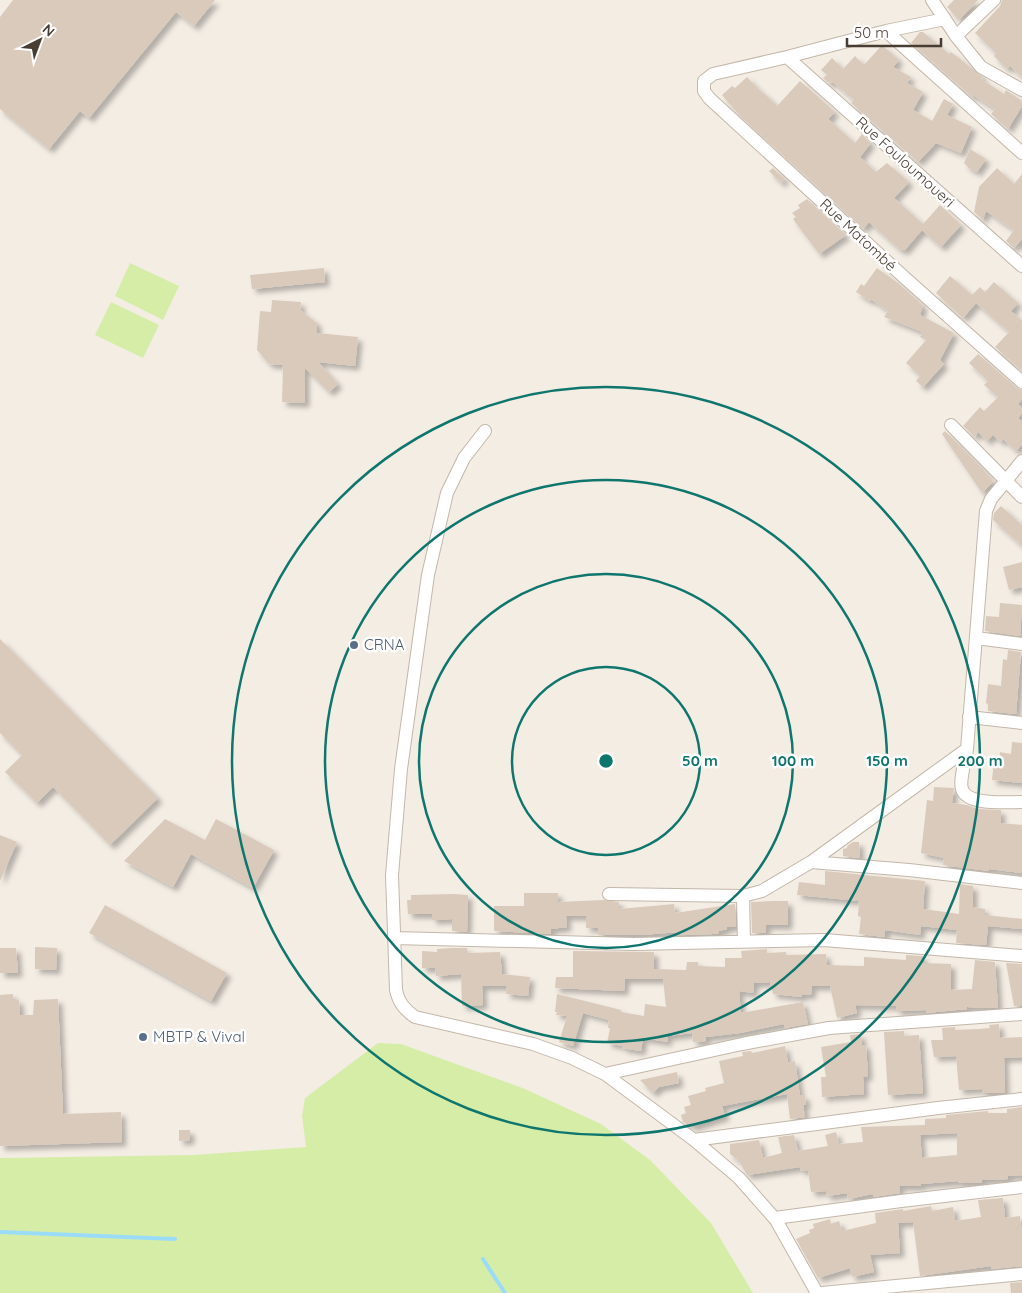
<svg xmlns="http://www.w3.org/2000/svg" width="1022" height="1293" viewBox="0 0 1022 1293" font-family="Quicksand,sans-serif">
<style>
.green{fill:#d6eda8}
.lines{fill:none;stroke-linecap:round;stroke-linejoin:round}
.stream{stroke:#9adcf8;stroke-width:4}
.building{fill:#dacabc;fill-rule:evenodd;filter:url(#shadow)}
.minor-casing{stroke:#c3b7a9;stroke-width:14}
.minor{stroke:#fff;stroke-width:12}
.ring{fill:none;stroke:#0f766e;stroke-width:2.5}
.service-dot{fill:#5c6f8a;stroke:#fff;stroke-width:2}
.labels{text-anchor:middle;stroke-width:5;stroke-linejoin:round;paint-order:stroke}
.street-label{font-size:15px;fill:#473d33;stroke:#fff}
.service-label{font-size:15px;fill:#4e5e75;stroke:#fff;text-anchor:start}
.centre{fill:#0f766e;stroke:#fff;stroke-width:2.5}
.ring-label{font-size:15px;text-anchor:middle;font-weight:bold;fill:#0f766e;stroke:#fff;stroke-width:5;stroke-linejoin:round;paint-order:stroke}
</style>
<defs>
<filter id="shadow"><feDropShadow dx="4.5" dy="4.5" stdDeviation="2.5" flood-color="#0004"/></filter>
</defs>
<rect width="100%" height="100%" fill="#f4ede4"/>
<path class="green" d="M130 263 179 286 163 320 115 296Z
M111 302 159 325 143 358 95 335Z
M378 1043 401 1044 525 1089 601 1124 650 1160 711 1223 753 1293H0V1158L194 1155 306 1147 302 1116 305 1098Z"/>
<g class="lines">
<path class="stream" d="M0 1232 175 1239
M483 1259 505 1293"/>
</g>
<path class="building" d="M13 0H215L194 26 176 12 89 118 80 111 49 149 0 109V17Z
M954 0H978L959 20 947 7Z
M1002 0H1022V77L1010 66 1007 69 994 56 996 53 975 33 1000 6Z
M920 32H923L949 54 951 52 983 77 981 79 1004 94 1006 90 1022 101V106L1008 129 991 114 995 109 973 95 972 97 911 43Z
M882 45 899 60 893 67 911 77 907 83 923 92 913 110 932 121 944 99 953 104 947 115 972 127 961 153 936 143 918 162 851 103 854 100 834 83 827 82 823 78 827 75 821 70 832 58 843 69 855 56 864 65Z
M747 77 763 94 764 93 777 106 800 81 835 112 828 119 855 143 862 134 871 143 860 157 876 172 887 163 909 182 894 198 923 224 940 205 961 225 941 247 922 230 904 251 902 249 900 250 869 222 863 229 739 115 722 95 732 86 735 88Z
M970 149 986 159 977 172 969 168 964 163Z
M773 168 785 179 781 183 769 171Z
M997 168 1014 184 1022 174V239L1014 248 1006 241 1014 230 986 211 983 220 974 212 979 187Z
M807 199 846 235 819 254 793 219 796 217 792 213 800 208 798 205Z
M324 268 325 282 252 289 250 275Z
M877 268 898 283 923 305 920 315 954 333 940 360 944 364 923 387 916 381 920 376 906 363 926 340 920 337 923 332 884 317 888 311 871 299 870 301 856 292 861 284 864 286Z
M950 276 972 295 980 287 985 292 994 282 1018 303 1011 311 1022 321V371L995 347 1009 332 976 303 963 318 936 293Z
M272 300 301 302 300 310 317 323V333L358 337 355 366 318 362 338 384 329 392 305 368V403L282 402 283 365 269 364 257 350 260 311 271 312Z
M978 354 1017 388 1022 390V399L1018 404 1022 408V413L1018 418 1022 422V444L1016 451 1003 439 1001 442 993 435 987 441 978 432 975 437 963 426 980 407 984 411 998 397 984 385 988 381 969 363Z
M945 431 984 470 993 482 982 493 942 434Z
M1001 506 1022 525V546L993 520 994 513Z
M1022 562V587L1009 590 1003 567Z
M1000 603 1022 605 1020 636 985 631 986 616 999 617Z
M0 639 158 798 110 845 53 787 37 803 5 772 22 755 0 733Z
M1008 650 1021 652 1016 714 988 711V704L986 703 988 684 1001 686 1003 659 1007 660Z
M1012 742 1022 743V783L992 780 994 761H999L1000 752 1011 754Z
M934 787 954 788 952 803 967 805 978 809 1001 810V823L1022 825V873L989 869V871L943 865 944 858 921 853 927 800 933 801Z
M165 819 205 840 216 819 274 850 253 888 191 854 173 887 124 861Z
M0 835 17 842 0 881Z
M853 842H859L860 858 843 856V849L847 848V846Z
M825 871 925 881 923 909 959 914 960 884 973 886V907L985 909V915L1022 919V929L988 926 986 945 956 943 957 930 921 926 920 935 885 930V937L859 934 861 917 858 916 859 901 797 895 799 882 825 885Z
M524 893H558V902L604 900 619 902V909L674 904 675 913 735 904 736 927H727V929L719 931V933L713 934 681 935 680 932 653 934V935H598V928H586V916H566L567 927 551 929V934L494 931V906H524Z
M453 894 468 895 467 932 452 931V919L432 920V914H408L407 900H411V895Z
M773 901H788V925H766V933H752L751 902Z
M105 905 227 973 211 1001 89 933Z
M35 947 57 948 56 970 35 969Z
M0 948H16L18 973H0Z
M452 948H467L468 953 500 952 502 974 530 977 528 996 506 994 507 986H482L483 1005 462 1006 461 974 436 976 435 968H422V951L437 952V949Z
M767 949V953L786 952V955L826 954 827 965 864 966V957L906 960V955L923 956V963L951 964V990L972 989 975 960 995 962 998 1008 967 1007V1009L926 1013V1010L896 1011 897 1006 855 1005 857 1013 837 1018 830 986H812L811 995 802 994V997L773 994 770 982 754 983 753 993 739 991 741 1013 803 1002 808 1024 784 1028V1024L740 1033 706 1037V1041L693 1042 692 1033 667 1036 668 1042 643 1038 641 1051 622 1048 623 1046 607 1043 610 1028H608L609 1020 583 1013 573 1046 559 1042 567 1016 556 1015 557 1012H555L557 994 621 1010V1012L644 1016 645 1004 666 1007 663 979H625L624 991 555 988 556 977H573V951L654 952V969L686 970 687 962H698V966L725 967V958H742L741 951Z
M1006 963 1022 964 1021 1006H1014Z
M13 994V1000H19L20 1015H33L34 1000 58 999 63 1114 121 1112 122 1142 0 1146V995Z
M999 1024 1000 1038 1022 1037V1057L1004 1058 1005 1093H982V1089L959 1090 956 1056 934 1057 931 1040H943L942 1028 955 1027V1030L979 1029 990 1028 989 1025Z
M904 1031V1036L919 1035 923 1093 888 1095 884 1032Z
M861 1034 862 1045H866L868 1076 863 1077 864 1094 822 1097 821 1077H826L821 1047 851 1042 850 1035Z
M785 1046 788 1063 795 1061 800 1096 805 1095 806 1105H803L805 1117 790 1119 787 1094 722 1106 725 1116 691 1127 690 1123 687 1124 683 1122 681 1115 686 1113 684 1107 691 1105 688 1096 706 1091 705 1088 724 1083 719 1061 743 1056 742 1052 751 1051 752 1053Z
M677 1072 679 1083 659 1087 653 1093 640 1080Z
M1022 1107V1175L1008 1176V1179L982 1180V1183H958V1181L921 1184V1186H899L900 1193 873 1197V1194L848 1199 847 1193 827 1196 826 1191 811 1192 808 1170 801 1171 800 1167 747 1175 739 1161 730 1154V1144L759 1140 763 1158 782 1153 778 1137 794 1135 798 1151 828 1146 825 1135 836 1132 839 1144 863 1142 861 1127 925 1125V1119L946 1118V1115L988 1111V1113H1007V1109ZM957 1133V1155L922 1158 920 1135Z
M179 1130H190V1140L179 1141Z
M1003 1198 1005 1218 1020 1216 1022 1235V1266L992 1269 991 1266 920 1276 913 1222 898 1223 900 1253 870 1255 874 1272 852 1277 850 1268 818 1278 796 1239 810 1233 809 1230 814 1228 813 1224 830 1219 831 1224 839 1221 842 1231 876 1223 875 1213 903 1209V1211L931 1206 932 1211 953 1207 955 1221 981 1217 978 1200Z
M1022 1282V1293H1011L1010 1283Z"/>
<g class="lines">
<g class="minor-casing">
<path id="minor" d="M932 0 956 36 981 67 1022 90
M945 19 886 31 787 57 713 74 704 81V91L709 98 905 278 1022 382
M886 31 1022 153
M956 36 994 0
M787 57 1022 266
M951 425 1022 497
M485 431 464 458 447 493 428 575 401 769 392 875 396 990C399 1003 404 1009 415 1017L533 1044 572 1058 605 1074 694 1140 739 1178 776 1220 817 1293
M976 638 1022 644
M969 717 1022 723
M967 749C966 759 959 780 962 789 967 806 1008 802 1022 802
M811 862 909 870 1022 883
M609 894 743 896 762 891 811 862 967 749 986 511 991 499 1022 461
M743 896 744 941
M394 938 634 944 824 940 1022 956
M605 1074 742 1044 829 1028 1022 1014
M694 1140 938 1108 1022 1099
M775 1218 901 1201 1022 1187
M822 1293 1022 1274"/>
</g>
<use href="#minor" class="minor"/>
</g>
<g class="ring">
<circle cx="606" cy="761" r="94"/>
<circle cx="606" cy="761" r="187"/>
<circle cx="606" cy="761" r="281"/>
<circle cx="606" cy="761" r="374"/>
</g>
<g class="service-dot">
<circle cx="354" cy="645" r="5"/>
<circle cx="143" cy="1037" r="5"/>
</g>
<g class="labels">
<g class="street-label">
<text transform="translate(905 162) rotate(42)" y="5">Rue Fouloumoueri</text>
<text transform="translate(858 235) rotate(43)" y="5">Rue Matombé</text>
</g>
<g class="service-label">
<text x="364" y="650">CRNA</text>
<text x="153" y="1042">MBTP &amp; Vival</text>
</g>
</g>
<circle cx="606" cy="761" r="8" class="centre"/>
<g class="ring-label">
<text x="700" y="766">50 m</text>
<text x="793" y="766">100 m</text>
<text x="887" y="766">150 m</text>
<text x="980" y="766">200 m</text>
</g>
<g transform="translate(40 40) rotate(42)" stroke="#ffffff" stroke-width="4" paint-order="stroke">
<path d="M0-4L9 19L0 12L-9 19Z" fill="#473d33"/>
<text y="-8" font-size="14" font-weight="bold" text-anchor="middle" fill="#473d33">N</text>
</g>
<path d="M847 38v8h94v-8" fill="none" stroke="#473d33" stroke-width="2.5"/>
<text x="854" y="38" font-size="15" fill="#473d33" stroke="#ffffff" stroke-width="4" paint-order="stroke">50 m</text>
</svg>
